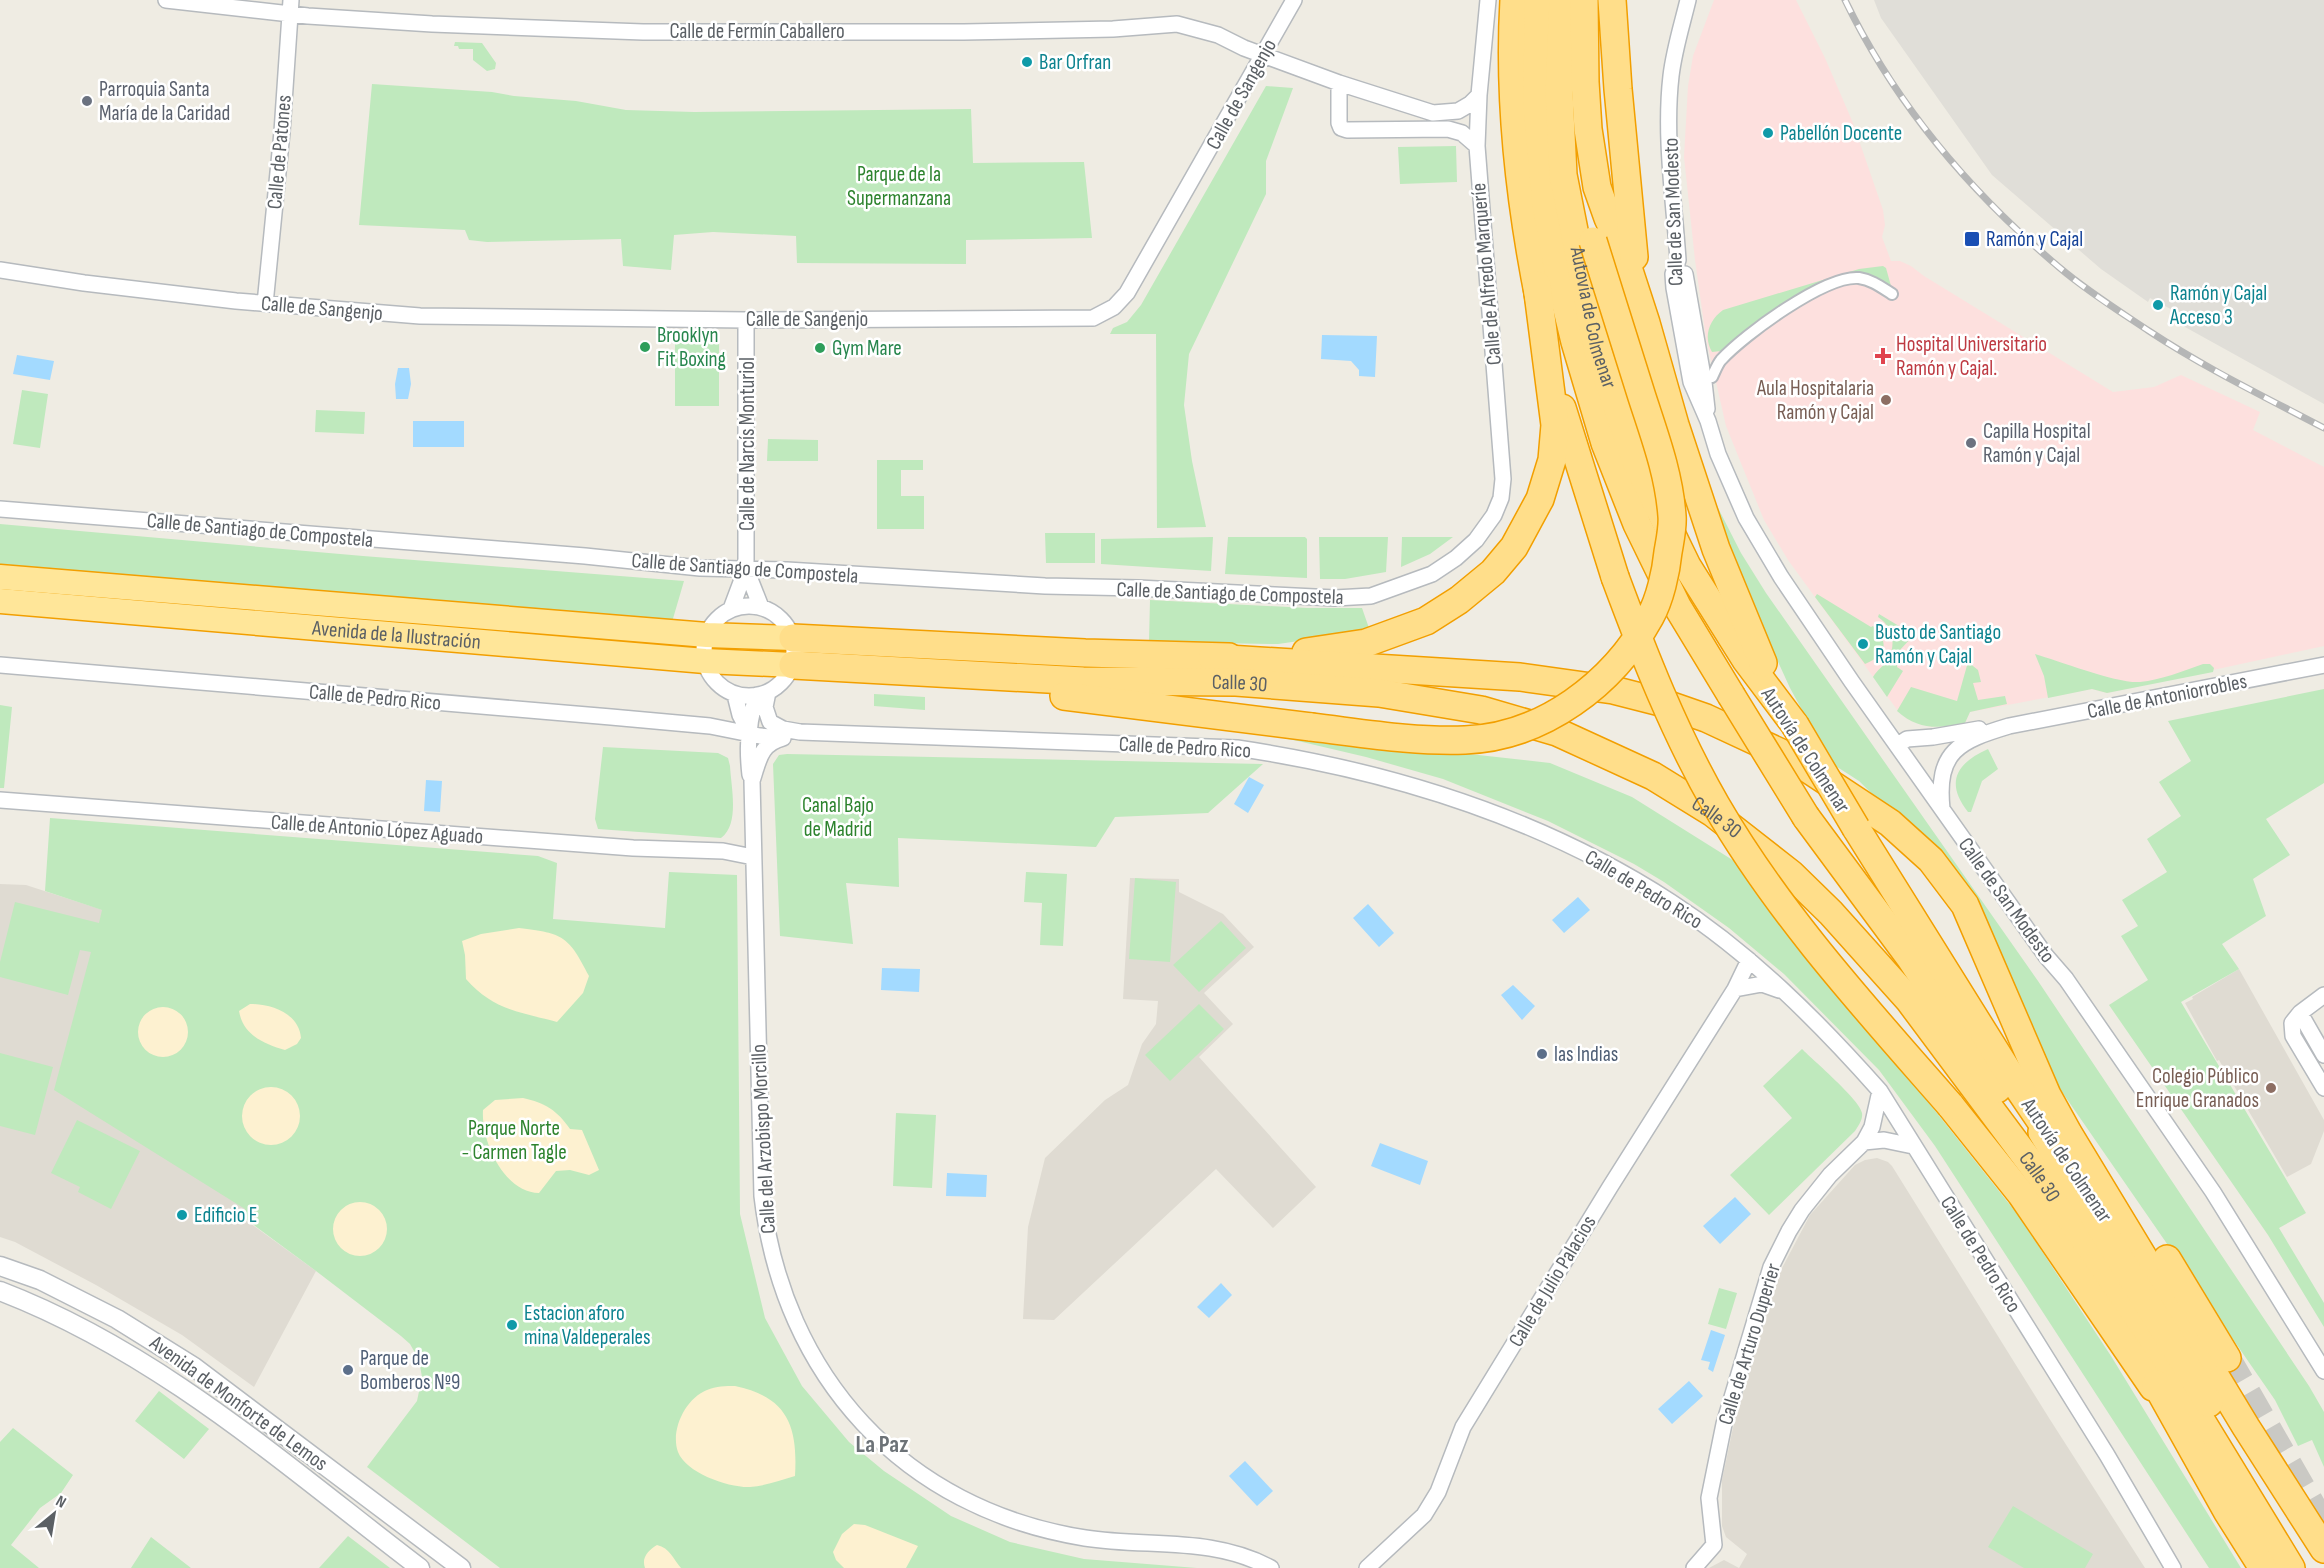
<svg xmlns="http://www.w3.org/2000/svg" width="2324" height="1568" viewBox="0 0 2324 1568" font-family="'Sofia Sans Condensed',sans-serif">
<style>
.industrial{fill:#e0ded8}
.education{fill:#dfdbd2}
.medical{fill:#fde0de}
.green{fill:#bfe9bd}
.sand{fill:#fdf1d0}
.water{fill:#a3daff}
.lines{fill:none;stroke-linecap:round;stroke-linejoin:round}
.motorway-tunnel{stroke:#cac9c4;stroke-width:27;stroke-dasharray:27 14;stroke-linecap:butt}
.pedestrian-casing{stroke:#b6babe;stroke-width:14}
.minor-casing{stroke:#b6babe;stroke-width:18}
.tertiary-casing{stroke:#b6babe;stroke-width:21}
.trunk-casing{stroke:#f29f00;stroke-width:27}
.motorway-casing{stroke:#f29f00;stroke-width:30}
.pedestrian{stroke:#fff;stroke-width:10}
.minor{stroke:#fff;stroke-width:15}
.tertiary{stroke:#fff;stroke-width:18}
.trunk{stroke:#ffe699;stroke-width:24}
.motorway{stroke:#ffde8a;stroke-width:27}
.rail-casing{stroke:#b5b6b6;stroke-width:7}
.rail{stroke:#fff;stroke-width:4.5;stroke-dasharray:14;stroke-linecap:butt}
.motorway-bridge-casing{stroke:#f29f00;stroke-width:30;stroke-linecap:butt}
.motorway-bridge{stroke:#ffde8a;stroke-width:27}
.culture-dot{fill:#0f9aa8;stroke:#fff;stroke-width:2}
.worship-dot{fill:#6b7280;stroke:#fff;stroke-width:2}
.transit-dot{fill:#1a4fb4;stroke:#fff;stroke-width:2}
.leisure-dot{fill:#2e9e5b;stroke:#fff;stroke-width:2}
.health-dot{fill:#e0444e;stroke:#fff;stroke-width:2}
.education-dot{fill:#8d6e63;stroke:#fff;stroke-width:2}
.service-dot{fill:#5c6f8a;stroke:#fff;stroke-width:2}
.labels{text-anchor:middle;stroke-width:5;stroke-linejoin:round;paint-order:stroke}
.street-label{font-size:21px;fill:#5b6065;stroke:#fff}
.culture-label{font-size:21px;fill:#0d838f;stroke:#fff;text-anchor:start}
.worship-label{font-size:21px;fill:#5b616d;stroke:#fff;text-anchor:start}
.park-label{font-size:21px;fill:#2d832e;stroke:#fff}
.transit-label{font-size:21px;fill:#164399;stroke:#fff;text-anchor:start}
.leisure-label{font-size:21px;fill:#27864d;stroke:#fff;text-anchor:start}
.health-label{font-size:21px;fill:#be3a42;stroke:#fff;text-anchor:start}
.education-label{font-size:21px;fill:#785e54;stroke:#fff;text-anchor:end}
.service-label{font-size:21px;fill:#4e5e75;stroke:#fff;text-anchor:start}
.quarter-label{font-size:24px;font-weight:bold;fill:#6c7277;stroke:#fff}
</style>
<rect width="100%" height="100%" fill="#efece3"/>
<path class="industrial" d="M1874 0H2324V404L2176 322 2180 314 2150 298 2148 302 2101 269 1992 175 1881 18Z"/>
<path class="education" d="M1130 878 1179 879V892L1223 914 1254 947 1204 993 1233 1024 1199 1057 1316 1187 1273 1228 1216 1169 1054 1320 1023 1319 1028 1227 1045 1158 1105 1100 1128 1085 1142 1044 1156 1024 1158 1001 1123 999Z
M0 884 26 885 103 910 245 1209 243 1218 316 1271 254 1387 182 1335 96 1285 15 1242 0 1237Z
M2239 969 2324 1120V1131L2311 1164 2287 1177 2219 1060 2217 1061 2185 1003 2193 999 2192 997Z
M1877 1158 1888 1162 1892 1166 2049 1418 2145 1568H1709L1724 1560 1739 1568 1747 1554 1726 1537 1722 1526V1480L1733 1428 1751 1365 1781 1270 1810 1215 1855 1165 1865 1160Z"/>
<path class="medical" d="M1714 0H1796L1825 58 1853 123 1883 210 1885 225 1882 237 1891 261H1900L1911 266 1924 276 2113 392 2154 387 2181 375 2260 412 2253 430 2324 467V646L2107 693 2092 689 1970 712 1965 723 1931 727 1907 719 1898 711 1788 560 1764 520 1726 426 1706 338 1695 260 1684 157 1688 86 1693 56Z"/>
<path class="green" d="M455 42 482 43 496 63 495 69 487 71 473 60V49H459L458 46H454Z
M372 84 492 92 514 96 576 101 626 110 694 112 971 109 973 163 1084 162 1092 238 966 240V264L797 263 796 236 713 232 674 235 671 270 623 266 621 239 487 242 469 240 465 230 359 225Z
M1266 86 1293 88 1266 161V194L1189 354 1184 405 1192 461 1206 527 1157 528 1156 334H1110L1113 328 1127 322 1141 305Z
M1456 146 1457 182 1400 184 1398 147Z
M1883 266 1886 268 1891 286C1880 280 1869 274 1856 273 1842 273 1829 280 1816 285 1775 304 1755 323 1723 354L1721 351 1712 352C1703 337 1709 320 1723 310L1859 269Z
M675 341 719 342V406H675Z
M22 390 48 394 40 448 13 444Z
M316 410 365 412 364 434 315 432Z
M768 439 818 440V461H767Z
M877 460H923V470H901V496H924V529H877Z
M1712 502H1715L1741 553 1766 593 2038 981 2309 1386 2324 1412V1467L2312 1440 2298 1446 2275 1400 2051 1076 1926 847 1859 781 1831 763 1790 688 1753 607Z
M0 524 363 556 684 581 672 622 0 564Z
M1045 533H1095V563H1046Z
M1213 537 1211 571 1101 564V539Z
M1228 537H1305L1307 539V578L1225 574Z
M1319 537H1388L1386 572 1345 579H1320Z
M1402 537H1453L1430 554 1401 567Z
M1817 594 1871 627 1873 626C1890 642 1886 656 1865 664L1815 597Z
M1150 600 1307 608H1362L1370 631 1278 644 1149 642Z
M1879 614 1914 635 1898 652 1897 667 1903 671 1887 697 1873 677C1877 670 1884 666 1888 659 1897 644 1892 626 1878 617Z
M2035 654C2059 661 2118 684 2140 682 2161 680 2183 671 2203 664H2210L2214 668 2213 672 2107 693 2092 689 2048 698 2044 676Z
M1968 662 1978 670 1981 682 1973 683 1978 700 2005 696 2007 704 1970 712 1965 723C1939 729 1918 730 1897 711L1911 687 1957 701Z
M2324 689V783L2266 819 2290 855 2253 879 2266 916 2222 944 2239 969 2181 1002 2306 1213 2279 1228 2324 1303V1327L2268 1235 2109 1005 2148 980 2121 936 2138 926 2122 900 2167 872 2147 839 2181 816 2159 782 2191 761 2168 721Z
M874 694 925 697V710L874 706Z
M0 705 12 707 4 788H0Z
M1226 727 1550 763 1632 797 1739 864 2018 1215 2111 1356 2241 1568H2209L1935 1146 1879 1070 1784 974 1729 928 1664 882 1634 864 1548 821 1443 779 1366 757 1298 741Z
M603 747 718 753 728 758 730 766C731 787 740 824 721 838L598 829 595 819Z
M1988 749 1998 769 1982 781 1971 812H1968C1945 783 1956 763 1988 749Z
M787 754 1263 764 1208 813 1115 817 1096 847 898 838 899 887 846 883 853 944 780 936 773 764 779 755Z
M50 818 538 856 557 863 553 919 665 928 669 872 737 875 740 1214 765 1318 802 1386 849 1442 884 1471 951 1516 1010 1542 1084 1559 1197 1568H500L367 1467 417 1401 422 1377 419 1360 410 1344 401 1336 316 1271 243 1217 245 1209 54 1090 91 952 80 950 68 995 0 977V962L15 902 99 923 102 910 45 891Z
M1026 872 1067 874 1063 946 1040 945 1042 903 1024 902Z
M1135 878 1176 882 1170 962 1129 959Z
M1221 921 1246 948 1199 992 1173 965Z
M1199 1004 1224 1029 1170 1081 1145 1055Z
M1802 1049C1813 1060 1861 1101 1862 1113 1863 1119 1859 1125 1855 1131L1769 1215 1730 1175 1792 1118 1763 1086Z
M0 1053 53 1067 35 1135 0 1126Z
M896 1113 936 1115 932 1188 893 1186Z
M77 1120 140 1151 111 1209 78 1192 80 1187 51 1173Z
M1719 1288 1737 1293 1726 1329 1708 1324Z
M159 1391 209 1429 184 1459 135 1421Z
M13 1428 73 1475 61 1493 40 1508 11 1545 39 1568H0V1442Z
M2013 1506 2093 1554 2085 1568H2024L1988 1547Z
M348 1536 390 1568H319Z
M151 1537 191 1568H131Z"/>
<path class="sand" d="M519 928C564 933 569 937 589 976L583 993 557 1022C520 1012 493 1010 466 979L465 955 462 941 481 934Z
M250 1004C271 1004 299 1013 301 1038L297 1044 285 1050C264 1044 243 1035 239 1011Z
M138 1032a25 25 0 1 1 50 0a25 25 0 1 1-50 0Z
M242 1116a29 29 0 1 1 58 0a29 29 0 1 1-58 0Z
M523 1098C545 1103 557 1110 570 1129L582 1130 599 1170 589 1175 570 1170 556 1171 539 1193C504 1192 481 1142 483 1110L495 1100Z
M333 1229a27 27 0 1 1 54 0a27 27 0 1 1-54 0Z
M735 1386C787 1397 798 1425 795 1476 780 1480 766 1486 750 1487 729 1488 686 1473 678 1452 670 1430 686 1398 707 1390 716 1386 726 1386 735 1386Z
M854 1524 865 1525 918 1546 906 1568H844L836 1560 833 1552 842 1534Z
M657 1545C670 1548 673 1559 681 1568H645C641 1557 649 1550 657 1545Z"/>
<path class="water" d="M1322 335 1377 336 1375 377 1359 376V370L1351 361 1321 359Z
M17 355 54 361 50 380 13 374Z
M398 368H409L411 384 408 399H396L395 384Z
M413 421H464V447H413Z
M1249 777 1264 785 1248 813 1234 804Z
M426 780 442 781 440 812 424 811Z
M1578 897 1590 910 1564 933 1552 920Z
M1368 904 1394 933 1379 947 1353 918Z
M882 968 920 969 919 992 881 990Z
M1513 985 1535 1006 1522 1020 1501 995Z
M1380 1143 1428 1161 1420 1185 1371 1166Z
M947 1173 987 1175 986 1197 946 1196Z
M1735 1197 1751 1214 1720 1244 1703 1226Z
M1221 1283 1232 1295 1209 1318 1197 1307Z
M1711 1330 1725 1335 1713 1372 1708 1369 1710 1362 1701 1360Z
M1689 1381 1703 1396 1672 1424 1658 1409Z
M1245 1461 1273 1491 1257 1506 1229 1476Z"/>
<g class="lines">
<path class="motorway-tunnel" d="M2227 1358 2324 1526"/>
<g class="pedestrian-casing">
<path id="pedestrian" d="M1712 377C1715 371 1717 365 1721 360 1744 335 1825 275 1859 278 1872 280 1881 287 1892 294"/>
</g>
<g class="minor-casing">
<path id="minor" d="M166 0 308 16 432 24 643 32H964L1113 29 1177 24 1218 35 1244 48 1339 83 1433 113 1458 111 1470 104 1479 95
M1688 0C1682 25 1674 50 1671 76 1664 136 1674 200 1678 260L1673 274 1674 288 1691 382 1708 421 1718 454 1746 518 1781 577 1852 682 2046 956 2066 979 2213 1192 2324 1371
M1339 83V123L1341 128 1347 130 1448 129 1462 133 1477 146
M0 270 84 283 236 301 420 316 746 320 1093 318 1114 307 1127 293 1294 0
M1685 274 1704 382 1707 409
M265 304 282 132 291 0
M0 509 585 556 700 568 787 570 1045 586 1138 588 1335 598 1371 596 1432 574 1456 558 1476 540 1494 515 1501 498 1503 479 1477 146 1479 95 1488 0
M746 569 761 607
M704 651a45 45 0 1 1 90 0a45 45 0 1 1-90 0Z
M731 609 746 569V320
M0 665 611 717 710 726 760 736 783 738
M768 692 765 707 770 722 783 729 800 732 1237 748C1391 771 1540 817 1671 902 1750 953 1818 1021 1880 1091L2107 1455 2173 1568
M735 695 740 715 749 732
M783 738C760 744 759 760 752 781L762 1196C783 1376 903 1509 1085 1538 1149 1548 1211 1536 1271 1568
M1898 745 1907 739 1933 737 1979 729
M750 775C747 749 748 720 757 695
M0 800 633 848 723 851 753 857
M1942 809C1936 751 1959 741 2009 726L2324 665
M1735 989 1762 984 1779 990
M2300 1013 2324 995
M2324 1055 2300 1013 2292 1023 2293 1036 2324 1088
M1864 1142 1884 1140 1913 1146
M1367 1568 1424 1515 1438 1492 1463 1427 1610 1187 1735 989 1749 960
M1694 1568 1714 1545 1709 1498 1724 1424 1771 1267 1789 1231 1802 1210 1830 1175 1864 1142 1872 1127 1880 1091"/>
</g>
<g class="tertiary-casing">
<path id="tertiary" d="M0 1266 40 1280 117 1319 194 1367 461 1568
M0 1291C159 1352 286 1466 420 1568"/>
</g>
<g class="trunk-casing">
<g id="trunk">
<path d="M0 577 707 635 793 638"/>
<path id="s1" d="M0 601 705 661 793 665"/>
</g>
</g>
<g class="motorway-casing">
<g id="motorway">
<path d="M1514 0C1508 101 1520 204 1540 303"/>
<path d="M1538 0 1537 106 1546 205 1559 276 1575 342 1605 443 1637 524 1677 606 1731 695"/>
<path id="s2" d="M1563 0 1559 92 1563 175 1598 351 1636 461 1687 566 1746 660 1795 725"/>
<path d="M1584 0 1585 82 1588 129 1597 187 1608 218 1621 246 1646 323 1675 425 1716 549 1763 663"/>
<path d="M1612 0 1618 89 1634 257"/>
<path d="M1562 408 1615 577"/>
<path d="M793 638 1085 653 1229 657"/>
<path d="M1306 652 1366 643 1426 621 1459 600 1493 572 1514 547 1540 499 1552 460 1555 425 1537 285"/>
<path d="M1212 658 1520 677 1613 690 1660 702 1706 718 1790 757 1890 823 1931 860 1965 905 2047 1095 2068 1133 2246 1427 2324 1549"/>
<path id="s3" d="M793 665 1083 681 1236 682 1379 693 1481 710 1557 732 1653 776 1713 813 1791 874 1831 913 1909 1000 2041 1177 2153 1353 2202 1422 2291 1568"/>
<path d="M1064 696 1311 727"/>
<path d="M1806 817 1911 959 1997 1089"/>
<path d="M1856 828 2019 1089 2057 1145"/>
<path d="M1950 1105 2021 1194 2153 1387"/>
<path d="M2042 1132 2209 1403"/>
<path d="M2167 1259 2227 1358"/>
<path d="M2156 1384 2227 1511 2263 1568"/>
</g>
</g>
<use href="#pedestrian" class="pedestrian"/>
<use href="#minor" class="minor"/>
<use href="#tertiary" class="tertiary"/>
<use href="#trunk" class="trunk"/>
<use href="#motorway" class="motorway"/>
<g class="rail-casing">
<path id="rail" d="M1845 0C1895 104 1972 194 2060 268 2087 291 2119 311 2149 331 2205 368 2265 397 2324 428"/>
</g>
<use href="#rail" class="rail"/>
<g class="motorway-bridge-casing">
<path id="motorway-bridge" d="M1615 577C1644 655 1674 732 1716 805 1779 914 1867 1010 1950 1105
M1731 695 1806 817
M1795 725 1856 828
M1311 727C1362 733 1414 742 1465 740 1543 737 1613 684 1650 617 1660 599 1666 572 1668 552 1670 540 1673 527 1672 516 1669 474 1655 437 1642 397 1626 345 1609 293 1593 241"/>
</g>
<use href="#motorway-bridge" class="motorway-bridge"/>
</g>
<g class="culture-dot">
<circle cx="1027" cy="62" r="6"/>
<circle cx="1768" cy="133" r="6"/>
<circle cx="2158" cy="305" r="6"/>
<circle cx="1863" cy="644" r="6"/>
<circle cx="182" cy="1215" r="6"/>
<circle cx="512" cy="1325" r="6"/>
</g>
<g class="worship-dot">
<circle cx="87" cy="101" r="6"/>
<circle cx="1971" cy="443" r="6"/>
</g>
<rect class="transit-dot" x="1964" y="231" width="16" height="16" rx="3"/>
<g class="leisure-dot">
<circle cx="645" cy="347" r="6"/>
<circle cx="820" cy="348" r="6"/>
</g>
<path class="health-dot" d="M1880 347h6v6h6v6h-6v6h-6v-6h-6v-6h6z"/>
<g class="education-dot">
<circle cx="1886" cy="400" r="6"/>
<circle cx="2271" cy="1088" r="6"/>
</g>
<g class="service-dot">
<circle cx="1542" cy="1054" r="6"/>
<circle cx="348" cy="1370" r="6"/>
</g>
<g class="labels">
<g class="street-label">
<text x="757" y="38">Calle de Fermín Caballero</text>
<text transform="translate(1241 94) rotate(-61)" y="7">Calle de Sangenjo</text>
<text transform="translate(279 152) rotate(-85)" y="7">Calle de Patones</text>
<text transform="translate(1673 212) rotate(-92)" y="7">Calle de San Modesto</text>
<text transform="translate(1486 274) rotate(-95)" y="7">Calle de Alfredo Marqueríe</text>
<text transform="translate(322 308) rotate(5)" y="7">Calle de Sangenjo</text>
<text dy="7" stroke="none"><textPath href="#s2" startOffset="321">Autovía de Colmenar</textPath></text>
<text x="807" y="326">Calle de Sangenjo</text>
<text transform="translate(747 444) rotate(-90)" y="7">Calle de Narcís Monturiol</text>
<text transform="translate(260 530) rotate(5)" y="7">Calle de Santiago de Compostela</text>
<text transform="translate(745 568) rotate(4)" y="7">Calle de Santiago de Compostela</text>
<text transform="translate(1230 593) rotate(2)" y="7">Calle de Santiago de Compostela</text>
<text dy="7" stroke="none"><textPath href="#s1" startOffset="398">Avenida de la Ilustración</textPath></text>
<text dy="7" stroke="none"><textPath href="#s3" startOffset="447">Calle 30</textPath></text>
<text transform="translate(2167 696) rotate(-11)" y="7">Calle de Antoniorrobles</text>
<text transform="translate(375 697) rotate(5)" y="7">Calle de Pedro Rico</text>
<text transform="translate(1185 747) rotate(3)" y="7">Calle de Pedro Rico</text>
<text transform="translate(1806 750) rotate(57)" y="7">Autovía de Colmenar</text>
<text dy="7" stroke="none"><textPath href="#s3" startOffset="951">Calle 30</textPath></text>
<text transform="translate(377 829) rotate(4)" y="7">Calle de Antonio López Aguado</text>
<text transform="translate(1644 889) rotate(31)" y="7">Calle de Pedro Rico</text>
<text transform="translate(2007 900) rotate(54)" y="7">Calle de San Modesto</text>
<text transform="translate(763 1139) rotate(-93)" y="7">Calle del Arzobispo Morcillo</text>
<text transform="translate(2067 1160) rotate(56)" y="7">Autovía de Colmenar</text>
<text dy="7" stroke="none"><textPath href="#s3" startOffset="1437">Calle 30</textPath></text>
<text transform="translate(1981 1254) rotate(58)" y="7">Calle de Pedro Rico</text>
<text transform="translate(1552 1281) rotate(-59)" y="7">Calle de Julio Palacios</text>
<text transform="translate(1749 1344) rotate(-73)" y="7">Calle de Arturo Duperier</text>
<text transform="translate(239 1403) rotate(36)" y="7">Avenida de Monforte de Lemos</text>
</g>
<g class="culture-label">
<text x="1039" y="69">Bar Orfran</text>
<text x="1780" y="140">Pabellón Docente</text>
<text x="2170" y="300">Ramón y Cajal<tspan x="2170" dy="24">Acceso 3</tspan></text>
<text x="1875" y="639">Busto de Santiago<tspan x="1875" dy="24">Ramón y Cajal</tspan></text>
<text x="194" y="1222">Edificio E</text>
<text x="524" y="1320">Estacion aforo<tspan x="524" dy="24">mina Valdeperales</tspan></text>
</g>
<g class="worship-label">
<text x="99" y="96">Parroquia Santa<tspan x="99" dy="24">María de la Caridad</tspan></text>
<text x="1983" y="438">Capilla Hospital<tspan x="1983" dy="24">Ramón y Cajal</tspan></text>
</g>
<g class="park-label">
<text x="899" y="181">Parque de la<tspan x="899" dy="24">Supermanzana</tspan></text>
<text x="838" y="812">Canal Bajo<tspan x="838" dy="24">de Madrid</tspan></text>
<text x="514" y="1135">Parque Norte<tspan x="514" dy="24">- Carmen Tagle</tspan></text>
</g>
<g class="transit-label">
<text x="1986" y="246">Ramón y Cajal</text>
</g>
<g class="leisure-label">
<text x="657" y="342">Brooklyn<tspan x="657" dy="24">Fit Boxing</tspan></text>
<text x="832" y="355">Gym Mare</text>
</g>
<g class="health-label">
<text x="1896" y="351">Hospital Universitario<tspan x="1896" dy="24">Ramón y Cajal.</tspan></text>
</g>
<g class="education-label">
<text x="1874" y="395">Aula Hospitalaria<tspan x="1874" dy="24">Ramón y Cajal</tspan></text>
<text x="2259" y="1083">Colegio Público<tspan x="2259" dy="24">Enrique Granados</tspan></text>
</g>
<g class="service-label">
<text x="1554" y="1061">las Indias</text>
<text x="360" y="1365">Parque de<tspan x="360" dy="24">Bomberos Nº9</tspan></text>
</g>
<g class="quarter-label">
<text x="882" y="1452">La Paz</text>
</g>
</g>
<g transform="translate(54 1514) rotate(30)" stroke="#ffffff" stroke-width="4.5" paint-order="stroke">
<path d="M0-4.5L10 22L0 15L-10 22Z" fill="#5b6065"/>
<text y="-9" font-size="16" font-weight="bold" text-anchor="middle" fill="#5b6065">N</text>
</g>
</svg>
